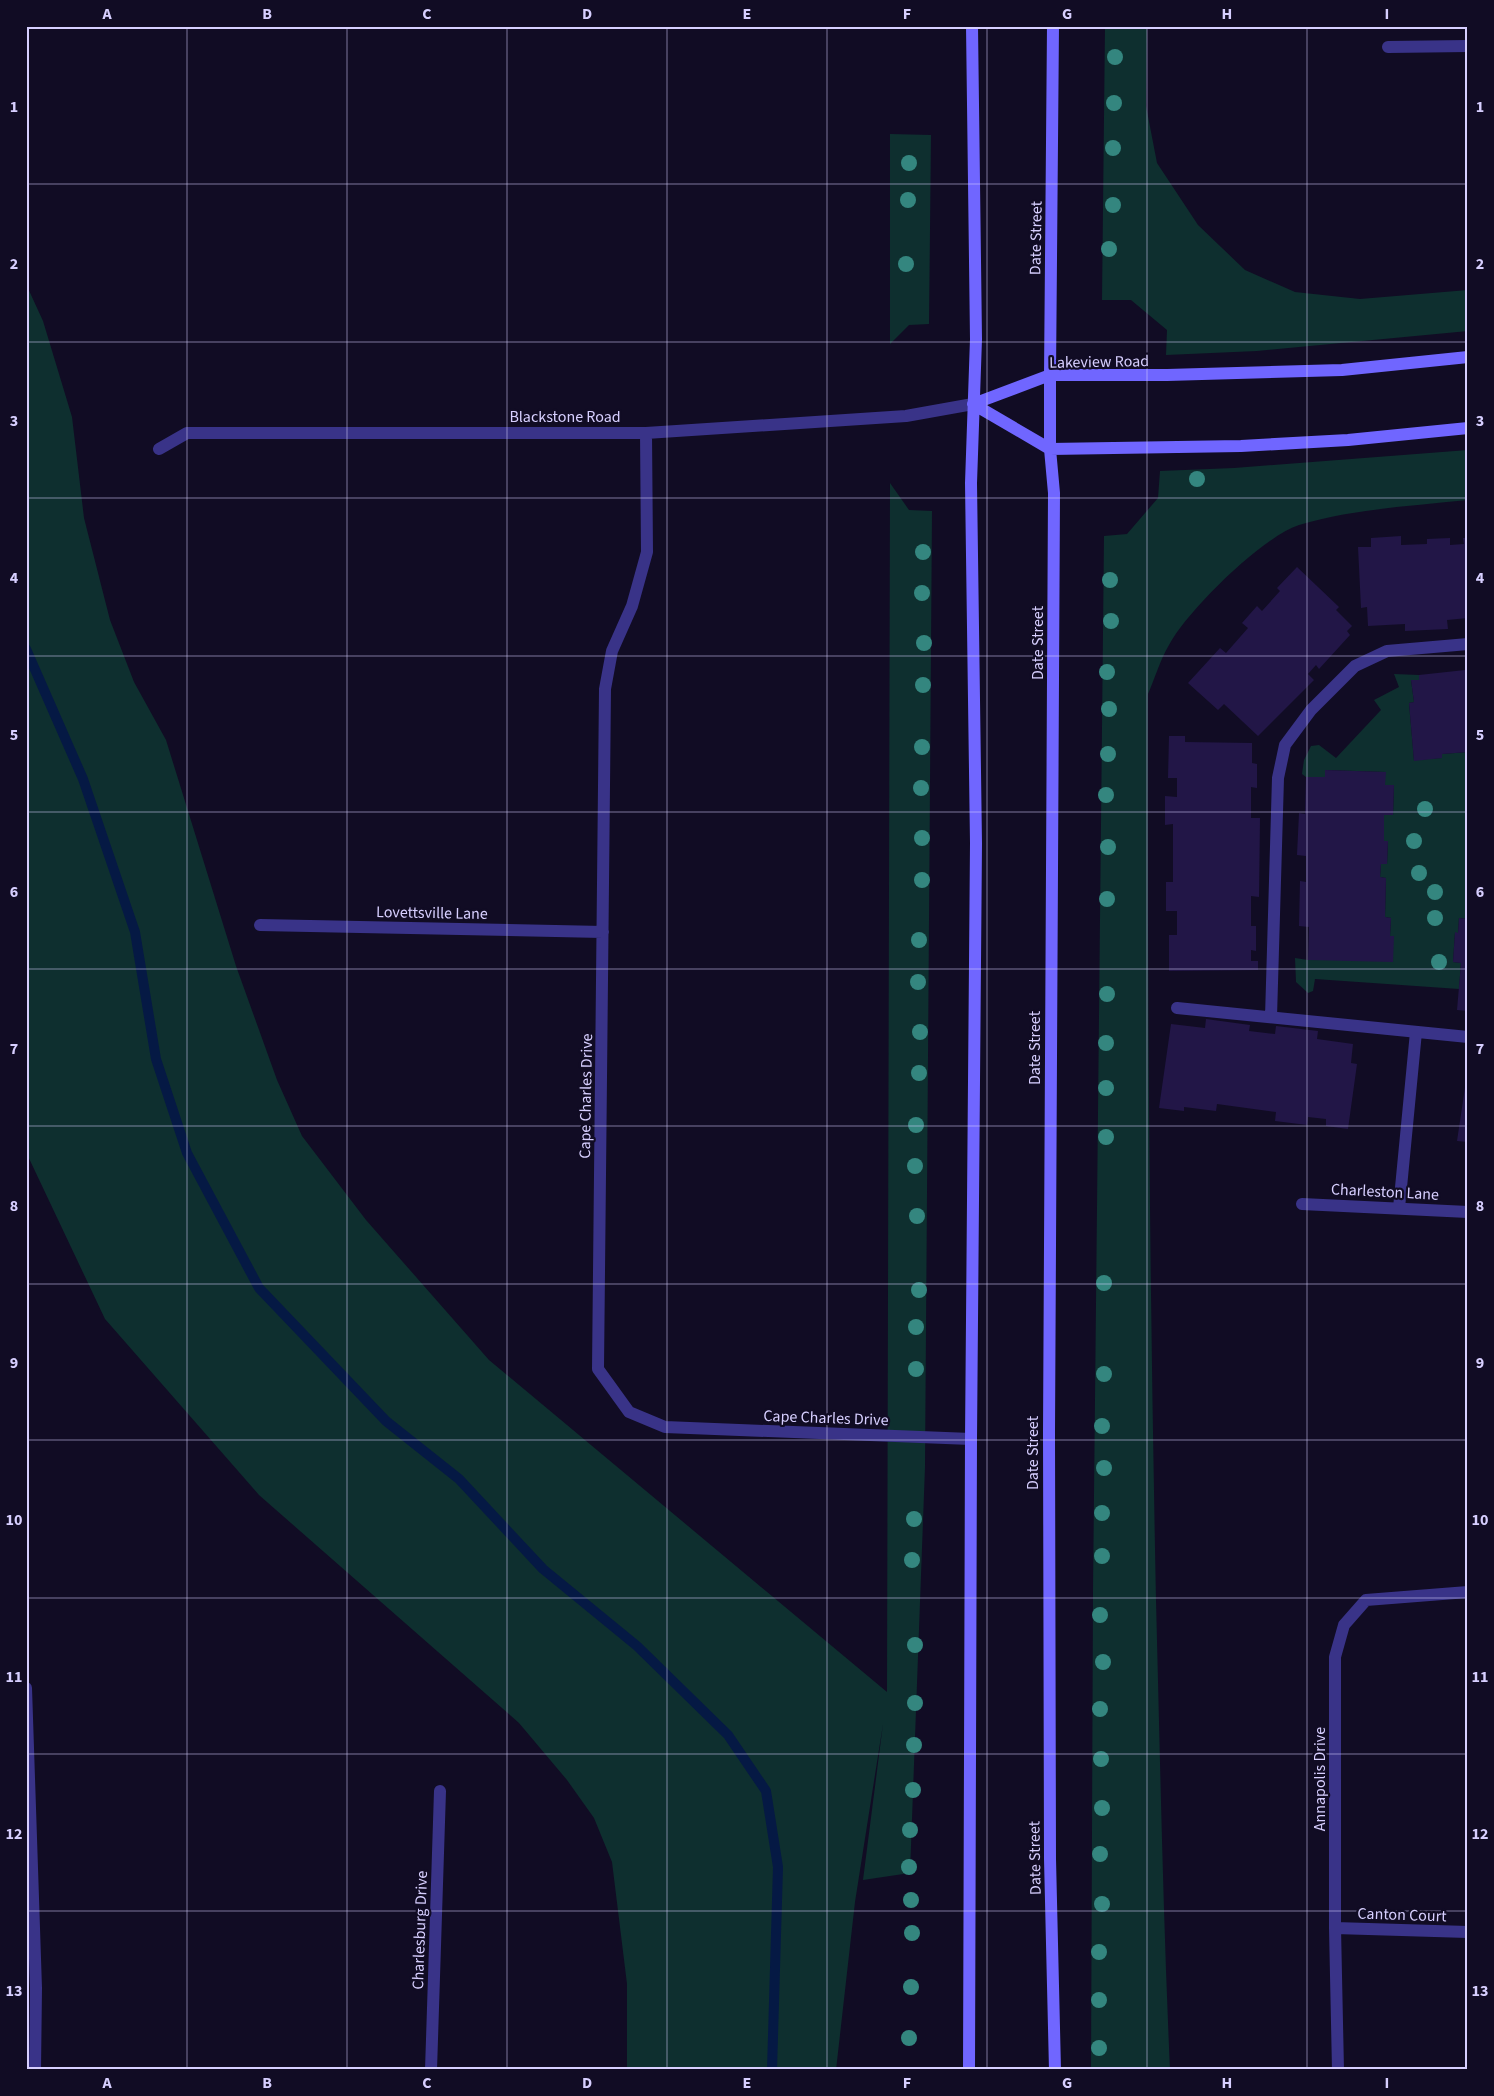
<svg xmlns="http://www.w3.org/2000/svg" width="1494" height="2096" viewBox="0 0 1494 2096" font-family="'Source Sans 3',sans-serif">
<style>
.green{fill:#0e2f2f}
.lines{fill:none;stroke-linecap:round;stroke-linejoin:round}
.stream{stroke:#051944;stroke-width:10}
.building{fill:#221647}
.lane{stroke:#393388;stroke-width:12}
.street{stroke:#393388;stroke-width:12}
.secondary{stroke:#7066ff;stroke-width:12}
.tree{fill:#34867f}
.grid{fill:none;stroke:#d7cfff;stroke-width:1;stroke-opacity:0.55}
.labels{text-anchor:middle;stroke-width:4.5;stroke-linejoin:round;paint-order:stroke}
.street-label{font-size:16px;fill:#d7cfff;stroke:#110c24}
.neatline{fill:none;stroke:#d7cfff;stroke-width:2}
.grid-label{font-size:16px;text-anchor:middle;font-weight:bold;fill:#d7cfff}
</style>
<rect width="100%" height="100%" fill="#110c24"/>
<path class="green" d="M1105 26H1147L1146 106 1157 163 1198 225 1245 270 1295 292 1360 299 1468 290V331L1257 351 1166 355 1167 330 1131 300H1102Z
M890 134 931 135 929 324 909 325 890 344Z
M26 284 43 321 72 417 84 518 110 620 134 682 166 740 236 966 277 1080 302 1136 366 1220 489 1360 887 1692 890 483 909 510 932 511 925 1467 910 1873 863 1880 883 1724 855 1902 836 2070H627V1984L612 1862 594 1818 567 1780 519 1723 259 1495 105 1319 26 1152Z
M1468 450V500C1411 506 1353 509 1299 525 1262 537 1187 611 1169 645 1160 660 1155 678 1148 694 1147 996 1150 1298 1156 1600 1160 1757 1163 1913 1170 2070H1091L1093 1591 1104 536 1127 534 1158 498 1160 471 1234 468Z
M1394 674 1419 675V680H1411L1414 702 1409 703 1414 760 1441 758 1442 754 1468 752V919L1459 918 1458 933H1455L1453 962 1461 963 1459 989 1315 979 1313 991 1308 993 1296 982 1295 958 1308 960 1394 936H1390L1391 918 1385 917 1386 878 1380 877 1381 864H1387L1388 842 1384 841V815H1393L1394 785H1385V772L1325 770V777H1306L1302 774 1304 760 1311 746 1319 745 1336 758 1381 710 1374 700 1399 687Z"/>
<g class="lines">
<path class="stream" d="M26 649 83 779 135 932 156 1059 187 1153 259 1288 386 1421 459 1479 543 1569 637 1646 728 1735 766 1791 778 1867 772 2070"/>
</g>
<path class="building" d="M1401 536V545L1427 544V539L1450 538V545L1464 544 1463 538H1468V618L1447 620 1448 629 1405 631V624L1368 626 1367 607 1361 608 1358 547H1371V538Z
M1297 567 1339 607 1336 610 1352 626 1347 631 1350 635 1319 669 1316 665 1308 674 1314 680 1258 736 1224 704 1218 710 1188 683 1220 648 1226 653 1248 628 1242 623 1257 606 1262 611 1280 591 1277 588Z
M1465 670V675H1468V752L1442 754V758L1414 761 1409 703 1414 702 1411 680H1419V675Z
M1169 736H1185V742L1252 743V763L1257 764V788L1251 787V818H1260L1259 897 1251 896V926H1256V951L1251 950V961H1258V970L1169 971V935H1177V911H1166V882H1173V824L1165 825V796L1177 797V778H1168Z
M1325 770 1386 772 1385 785H1394L1393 815H1384V841H1388L1387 864H1381L1380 877 1386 878 1385 917 1391 918 1390 936H1394L1393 962 1308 960 1309 927 1299 926 1300 881 1306 882V856L1297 855 1299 813 1305 814 1306 777H1325Z
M1459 918 1468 919V1011L1457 1010 1461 963 1453 962 1455 932 1458 933Z
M1206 1019 1250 1025 1249 1031 1275 1034 1276 1026 1318 1031 1317 1039 1353 1044 1351 1063 1357 1064 1348 1129 1326 1126V1119L1308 1117 1307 1125 1275 1121 1276 1112 1217 1104 1216 1111 1184 1107V1111L1159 1108 1171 1024 1205 1028Z
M1467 1074H1468V1142L1457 1141Z"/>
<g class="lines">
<path class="lane" d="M1177 1008 1468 1037
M1271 1017 1278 778 1285 745 1311 710 1355 666 1387 651 1468 644
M1399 1208 1416 1032"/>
<path class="street" d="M1388 47 1468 46
M646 433 647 552 632 606 612 651 605 689 598 1369 629 1412 665 1427 971 1439
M159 449 187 433H646L906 416 973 404
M260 925 603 932
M1302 1204 1468 1212
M26 1688 36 1988 35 2070
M1335 1928 1468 1932
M431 2070 440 1791
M1338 2070 1335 1928V1657L1344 1625 1366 1600 1468 1592"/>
<path class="secondary" d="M1053 26 1050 375V449L1054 493 1049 1433 1050 1859 1055 2070
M973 404 1050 449 1241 446 1348 440 1468 428
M973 404 1050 375H1167L1342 370 1468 357
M969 2070 971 1439 976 843 971 483 976 339 972 26"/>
</g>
<g class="tree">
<circle cx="1115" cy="57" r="8"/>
<circle cx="1114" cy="103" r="8"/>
<circle cx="1113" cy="148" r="8"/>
<circle cx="909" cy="163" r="8"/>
<circle cx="908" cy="200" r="8"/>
<circle cx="1113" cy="205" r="8"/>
<circle cx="1109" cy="249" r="8"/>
<circle cx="906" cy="264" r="8"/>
<circle cx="1197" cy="479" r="8"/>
<circle cx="923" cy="552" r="8"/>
<circle cx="1110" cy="580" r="8"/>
<circle cx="922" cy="593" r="8"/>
<circle cx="1111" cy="621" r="8"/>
<circle cx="924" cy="643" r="8"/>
<circle cx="1107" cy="672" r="8"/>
<circle cx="923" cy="685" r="8"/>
<circle cx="1109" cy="709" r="8"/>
<circle cx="922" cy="747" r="8"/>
<circle cx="1108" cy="754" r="8"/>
<circle cx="921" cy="788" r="8"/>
<circle cx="1106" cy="795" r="8"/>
<circle cx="1425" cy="809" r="8"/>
<circle cx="922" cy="838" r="8"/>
<circle cx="1414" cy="841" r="8"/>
<circle cx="1108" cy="847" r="8"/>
<circle cx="1419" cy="873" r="8"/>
<circle cx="922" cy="880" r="8"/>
<circle cx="1435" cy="892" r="8"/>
<circle cx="1107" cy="899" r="8"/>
<circle cx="1435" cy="918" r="8"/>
<circle cx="919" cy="940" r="8"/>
<circle cx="1439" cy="962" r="8"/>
<circle cx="918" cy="982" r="8"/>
<circle cx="1107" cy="994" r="8"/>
<circle cx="920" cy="1032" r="8"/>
<circle cx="1106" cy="1043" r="8"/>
<circle cx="919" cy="1073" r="8"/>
<circle cx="1106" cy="1088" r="8"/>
<circle cx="916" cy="1125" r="8"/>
<circle cx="1106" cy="1137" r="8"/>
<circle cx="915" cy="1166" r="8"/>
<circle cx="917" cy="1216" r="8"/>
<circle cx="1104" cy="1283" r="8"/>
<circle cx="919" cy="1290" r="8"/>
<circle cx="916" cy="1327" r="8"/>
<circle cx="916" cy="1369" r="8"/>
<circle cx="1104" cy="1374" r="8"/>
<circle cx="1102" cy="1426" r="8"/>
<circle cx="1104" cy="1468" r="8"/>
<circle cx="1102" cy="1513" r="8"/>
<circle cx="914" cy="1519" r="8"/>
<circle cx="1102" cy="1556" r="8"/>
<circle cx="912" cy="1560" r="8"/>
<circle cx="1100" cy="1615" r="8"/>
<circle cx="915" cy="1645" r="8"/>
<circle cx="1103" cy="1662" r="8"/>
<circle cx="915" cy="1703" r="8"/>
<circle cx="1100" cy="1709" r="8"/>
<circle cx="914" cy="1745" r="8"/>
<circle cx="1101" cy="1759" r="8"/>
<circle cx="913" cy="1790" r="8"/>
<circle cx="1102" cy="1808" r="8"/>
<circle cx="910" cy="1830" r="8"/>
<circle cx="1100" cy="1854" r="8"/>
<circle cx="909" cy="1867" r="8"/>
<circle cx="911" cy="1900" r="8"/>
<circle cx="1102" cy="1904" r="8"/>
<circle cx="912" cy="1933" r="8"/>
<circle cx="1099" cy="1952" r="8"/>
<circle cx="911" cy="1987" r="8"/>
<circle cx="1099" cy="2000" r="8"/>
<circle cx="909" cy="2038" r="8"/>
<circle cx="1099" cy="2048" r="8"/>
</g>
<path class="grid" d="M187 26V2070M347 26V2070M507 26V2070M667 26V2070M827 26V2070M987 26V2070M1147 26V2070M1307 26V2070M26 184H1468M26 342H1468M26 498H1468M26 656H1468M26 812H1468M26 969H1468M26 1126H1468M26 1284H1468M26 1440H1468M26 1598H1468M26 1754H1468M26 1911H1468"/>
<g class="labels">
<g class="street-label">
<text transform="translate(1035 238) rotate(-89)" y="6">Date Street</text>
<text transform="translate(1099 361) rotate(-1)" y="6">Lakeview Road</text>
<text x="565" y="422">Blackstone Road</text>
<text transform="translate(1037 643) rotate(-90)" y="6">Date Street</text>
<text transform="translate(432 912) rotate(1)" y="6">Lovettsville Lane</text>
<text transform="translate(1034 1048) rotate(-90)" y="6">Date Street</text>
<text transform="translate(585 1096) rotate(-89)" y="6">Cape Charles Drive</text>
<text transform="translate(1385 1191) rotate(3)" y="6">Charleston Lane</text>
<text transform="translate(826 1417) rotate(2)" y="6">Cape Charles Drive</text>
<text transform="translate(1032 1453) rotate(-90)" y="6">Date Street</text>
<text transform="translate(1319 1779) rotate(-90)" y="6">Annapolis Drive</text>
<text transform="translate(1034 1858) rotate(-91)" y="6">Date Street</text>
<text transform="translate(1402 1914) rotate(2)" y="6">Canton Court</text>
<text transform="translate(419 1930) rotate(-88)" y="6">Charlesburg Drive</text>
</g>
</g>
<rect width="1494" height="2096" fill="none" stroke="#110c24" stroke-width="55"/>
<rect x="28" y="28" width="1438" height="2040" class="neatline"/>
<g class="grid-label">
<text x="107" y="19">A</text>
<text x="267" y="19">B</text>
<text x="427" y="19">C</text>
<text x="587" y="19">D</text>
<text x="747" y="19">E</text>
<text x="907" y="19">F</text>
<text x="1067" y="19">G</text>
<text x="1227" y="19">H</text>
<text x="1387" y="19">I</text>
<text x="14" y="112">1</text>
<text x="1480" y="112">1</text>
<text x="14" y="269">2</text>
<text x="1480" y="269">2</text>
<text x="14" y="426">3</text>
<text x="1480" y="426">3</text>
<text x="14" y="583">4</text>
<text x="1480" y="583">4</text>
<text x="14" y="740">5</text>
<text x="1480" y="740">5</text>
<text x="14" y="897">6</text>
<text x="1480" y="897">6</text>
<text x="14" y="1054">7</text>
<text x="1480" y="1054">7</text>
<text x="14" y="1211">8</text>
<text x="1480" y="1211">8</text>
<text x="14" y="1368">9</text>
<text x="1480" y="1368">9</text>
<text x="14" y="1525">10</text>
<text x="1480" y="1525">10</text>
<text x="14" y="1682">11</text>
<text x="1480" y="1682">11</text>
<text x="14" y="1839">12</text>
<text x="1480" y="1839">12</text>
<text x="14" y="1996">13</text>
<text x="1480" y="1996">13</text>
<text x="107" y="2088">A</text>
<text x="267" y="2088">B</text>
<text x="427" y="2088">C</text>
<text x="587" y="2088">D</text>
<text x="747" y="2088">E</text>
<text x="907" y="2088">F</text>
<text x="1067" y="2088">G</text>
<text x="1227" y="2088">H</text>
<text x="1387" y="2088">I</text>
</g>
</svg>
